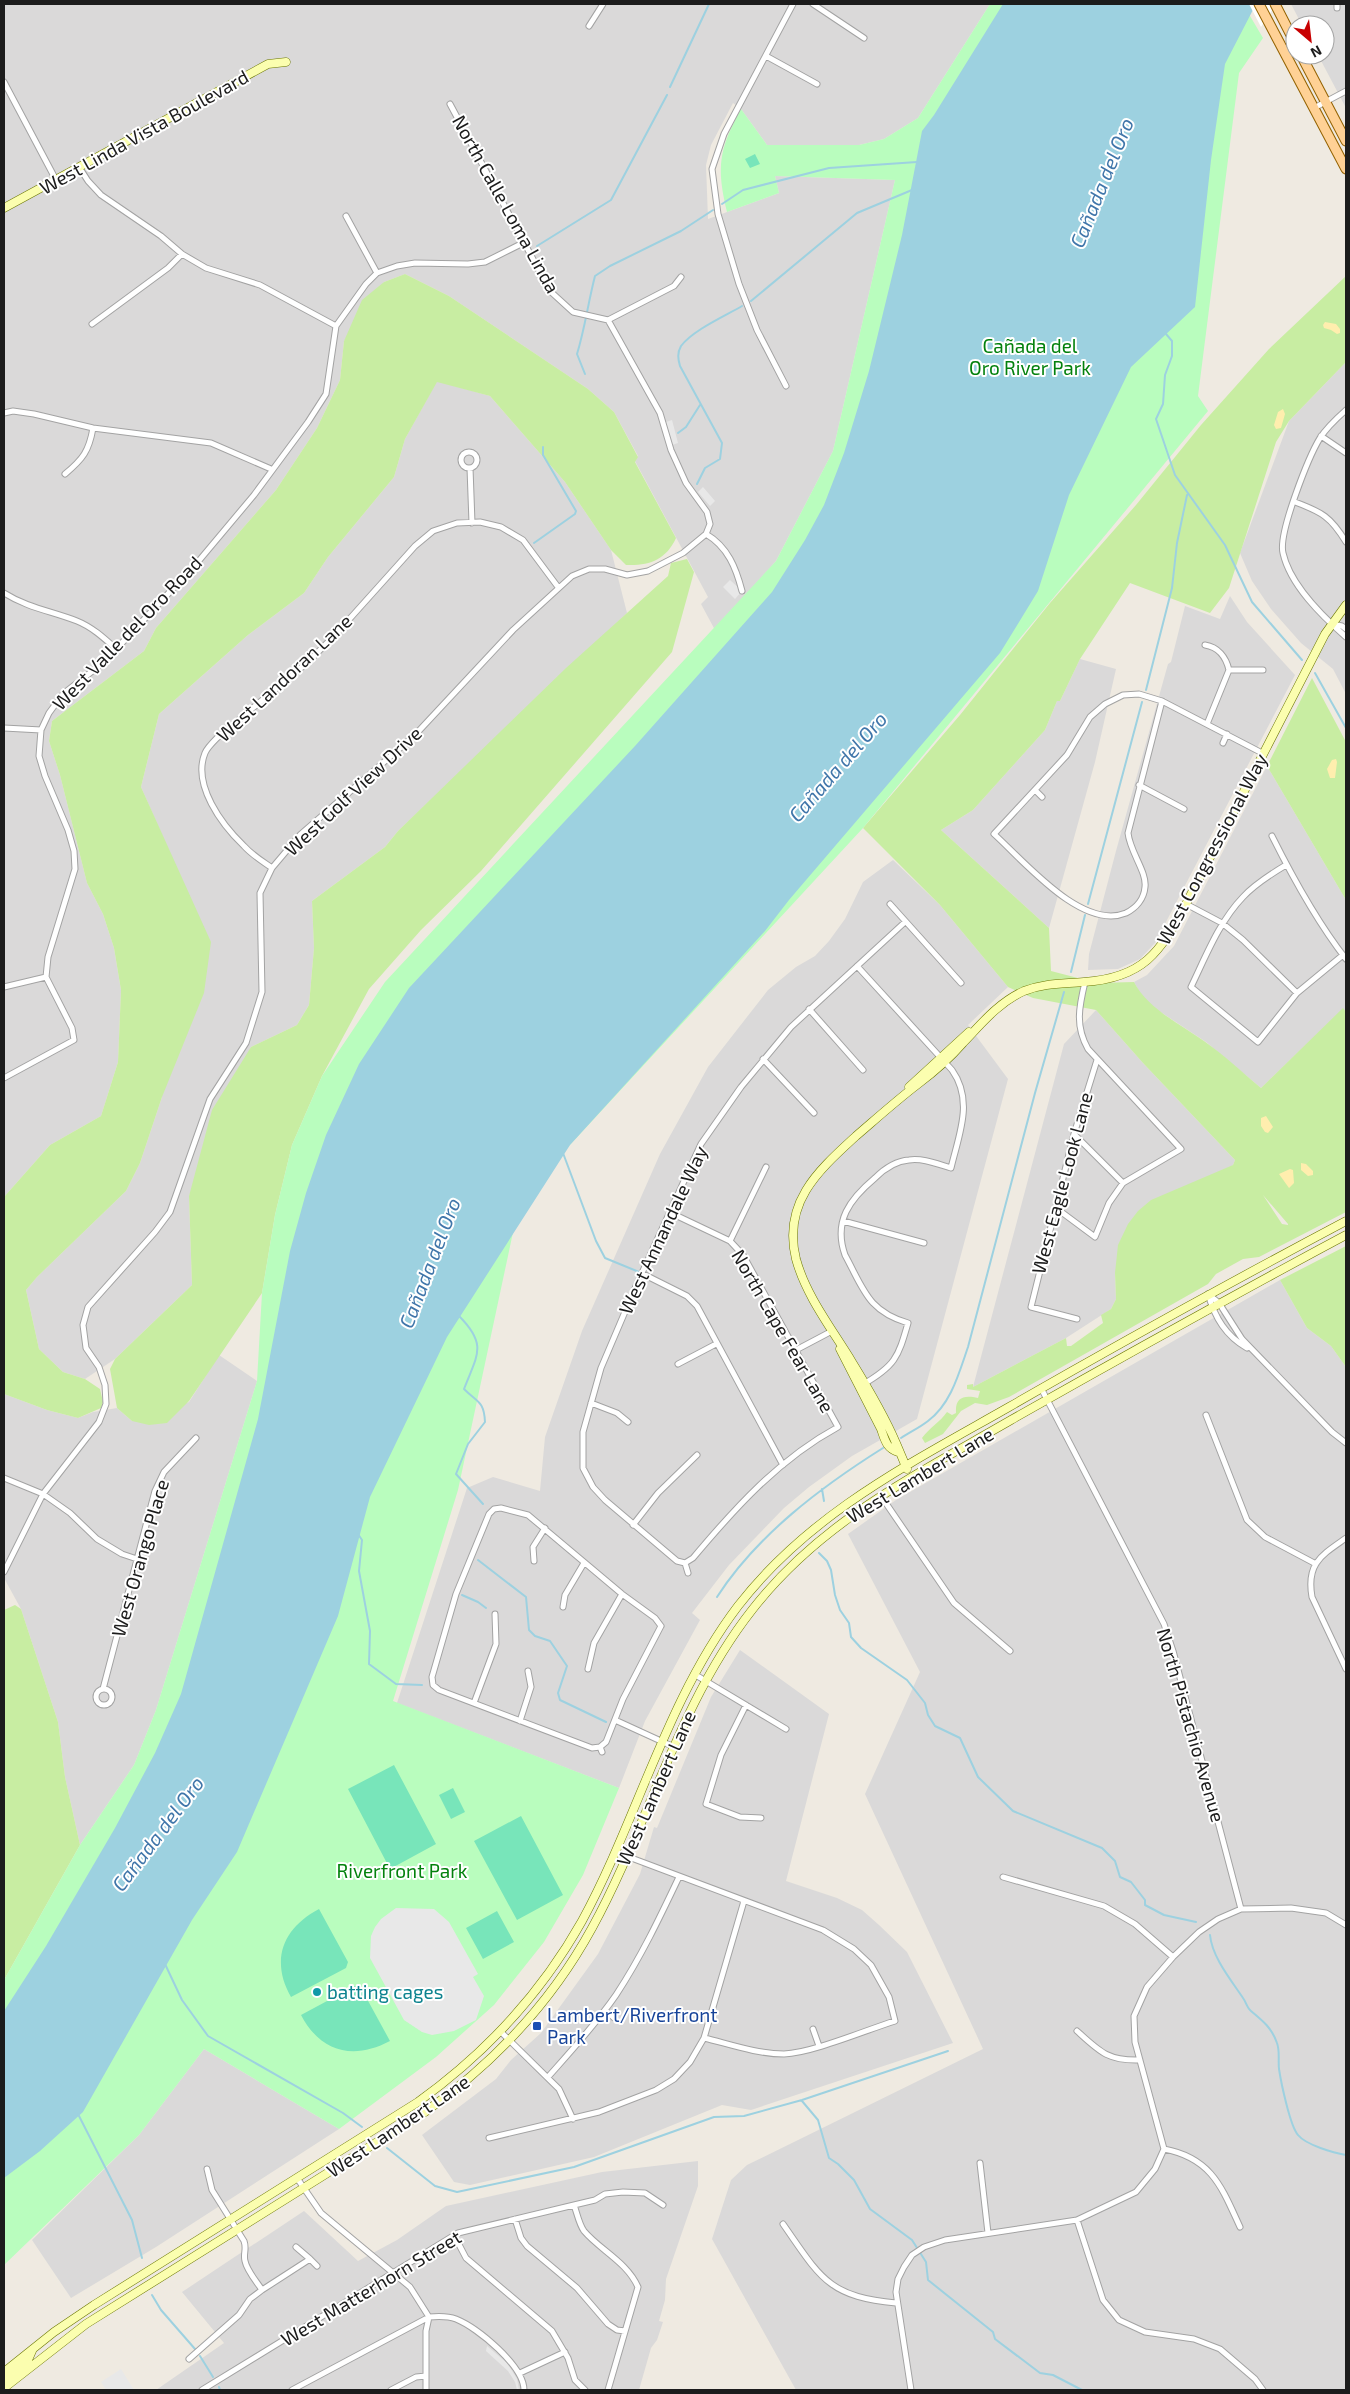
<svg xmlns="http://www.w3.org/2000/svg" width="1350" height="2394" viewBox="0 0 1350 2394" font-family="'Exo 2',sans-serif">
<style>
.residential{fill:#dad9d9}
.grass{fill:#c8eda2;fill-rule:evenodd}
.sand{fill:#ffeeae}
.park{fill:#b9fdbe}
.pitch{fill:#78e5ba}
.parking{fill:#e8e8e8}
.water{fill:#9dd1e0}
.pier{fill:#fff}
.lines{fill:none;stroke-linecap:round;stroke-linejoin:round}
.stream{stroke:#9dd1e0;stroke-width:2}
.street-casing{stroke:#a3a3a3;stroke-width:7}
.secondary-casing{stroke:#6a7600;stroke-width:9}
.primary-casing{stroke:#946200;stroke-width:11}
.street{stroke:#fff;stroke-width:5}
.secondary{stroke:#fbfeaf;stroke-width:8}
.primary{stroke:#ffd195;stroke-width:9}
.culture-dot{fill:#0f9aa8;stroke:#fff;stroke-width:2}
.transit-dot{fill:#1a4fb4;stroke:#fff;stroke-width:2}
.labels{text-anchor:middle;stroke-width:4;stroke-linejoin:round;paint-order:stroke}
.street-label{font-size:19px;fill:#1c1c1c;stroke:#fff}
.park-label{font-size:19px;fill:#03810d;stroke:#fff}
.culture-label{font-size:19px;fill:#0d838f;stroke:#fff;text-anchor:start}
.transit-label{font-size:19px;fill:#164399;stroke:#fff;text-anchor:start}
.water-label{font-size:20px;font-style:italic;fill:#4076aa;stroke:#fff}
</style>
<rect width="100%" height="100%" fill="#efeae1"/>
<path class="residential" d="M4 4H990L918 118 884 139 859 145H767L741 109 733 103 711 145 706 165 708 219 779 193 775 176 895 180 833 451 776 561 715 630 701 604 708 597 635 461 638 456 614 412 588 389 449 296 405 274 384 282 344 341 340 380 317 428 276 490 156 628 144 651 52 721 49 741 60 775 87 883 103 914 114 948 121 990 118 1062 101 1116 50 1145 4 1197Z
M1291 4H1346V108L1318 55H1325V25H1302Z
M1346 362V694L1333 669 1301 643 1271 609 1252 581 1240 553 1289 421Z
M437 381 490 396 565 482 611 550 627 613 398 831 385 847 312 901 314 948 309 1005 297 1025 251 1047 189 1196 192 1285 115 1359 85 1379 63 1372 39 1349 26 1290 37 1277 126 1191 140 1163 162 1097 163 837 141 787 159 714 248 635 304 593 328 557 394 477 405 439Z
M1230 596 1247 622 1295 675 1155 943 1140 959 1118 969 1088 970 1089 954 1116 851 1168 664 1171 662 1185 606 1220 619Z
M1080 659 1116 669 1095 762 1049 928 941 830 973 810 1045 730 1057 701H1060Z
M1267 766 1346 900V1012L1343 1009 1261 1088 1206 1042 1150 1005 1141 995 1134 982 1147 975 1174 946Z
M893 860 940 905 1008 987 968 1025 1008 1079 917 1419 852 1456 809 1487 784 1508 729 1565 692 1613 700 1620 645 1721 619 1788 397 1703 467 1488 493 1477 540 1491 545 1437 582 1331 660 1154 708 1067 768 990 796 967 815 956 829 941 845 919 863 882Z
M1096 1010 1143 1063 1235 1160 1233 1165 1115 1273 1116 1299 1111 1309 1066 1338 973 1387 1064 1044Z
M1280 1280 1307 1328 1331 1346 1346 1367V2390H796L712 2239 731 2180 747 2165 983 2049 865 1794 920 1672 848 1534 896 1500Z
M219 1355 257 1381 156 1710 134 1765 80 1845 65 1777 58 1722 21 1609 4 1578V1394L47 1410 78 1418 93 1412 117 1408 132 1421 189 1402Z
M740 1650 829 1714 786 1881 837 1898 862 1910 879 1925 907 1952 953 2043 751 2110 722 2105 594 2157 470 2185 454 2182 422 2135 496 2079 511 2060 541 2033 598 1954 640 1874 654 1827 657 1828 711 1697Z
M204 2049 339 2129 156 2247 71 2298 32 2240 139 2135Z
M698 2161V2186L666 2279 665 2300 659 2321 663 2322 657 2340 651 2348 639 2390H156L224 2343 182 2292 304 2211 358 2261 397 2240 446 2206 602 2172Z"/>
<path class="grass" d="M405 274 449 296 588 389 614 412 638 457 635 462 676 538C666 560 649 566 626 565L611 550 565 482 490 396 437 382 405 439 394 477 328 557 304 593 248 635 159 714 141 787 211 942 204 993 162 1097 140 1163 126 1191 37 1277 26 1290 39 1349 63 1372 85 1379 100 1389 103 1402 101 1408 78 1418 47 1410 4 1394V1197L50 1145 101 1116 118 1062 121 990 114 948 103 914 87 883 60 775 49 741 52 721 144 651 156 628 276 490 317 428 340 380 344 341 362 300 384 282Z
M1346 276V362L1289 421 1276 442 1229 588 1210 613 1130 583 1080 659 1060 701H1057L1045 730 973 810 941 830 1049 928 1051 971 1097 983 1134 982C1147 1008 1180 1024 1204 1041 1224 1055 1242 1072 1261 1088L1343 1008 1346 1012V1212L1259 1257 1243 1259 1216 1274 1208 1284 1009 1397 987 1405 975 1403 961 1411 943 1434 925 1443 922 1438C929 1428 940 1422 947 1412L952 1415 956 1413C955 1397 964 1395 978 1398L980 1391 967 1389V1385L973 1384V1387L1066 1338 1067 1346H1071L1103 1323 1101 1315 1111 1309 1116 1299 1115 1273 1118 1245 1128 1224 1138 1211 1151 1200 1233 1165 1235 1160 1143 1063 1096 1010 1033 998 1008 987 940 905 863 828 960 715 1050 603 1136 505 1201 425 1269 349ZM1263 1195 1288 1224V1225L1282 1224Z
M687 559 694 572 672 652 481 871 421 930 369 989 322 1076 292 1145 275 1215 262 1293 189 1401 167 1423 149 1425 132 1421 117 1408 110 1369 115 1359 192 1285 189 1196 212 1110 251 1047 297 1025 309 1005 314 948 312 901 385 847 398 831 566 668 668 576 671 563Z
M1312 678 1346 742V900L1267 766Z
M1346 1246V1367L1331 1346 1307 1328 1280 1280Z
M15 1605 21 1609 58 1722 65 1777 80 1845 4 1980V1610Z"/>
<path class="sand" d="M1325 322 1336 324 1340 329V333L1337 334 1331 330 1324 328 1323 325Z
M1283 409 1285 414 1281 428 1276 429 1274 425 1278 412Z
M1332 760 1336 759 1337 762 1335 778H1330L1327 769Z
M1266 1116 1273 1127 1268 1133 1265 1132 1261 1126V1118Z
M1301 1163 1306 1164 1313 1171V1175L1308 1176 1301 1170Z
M1290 1169 1293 1170 1294 1183 1289 1188 1279 1174Z"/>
<path class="park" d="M990 4H1243L1263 38 1239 73 1198 396 1208 411 863 828 543 1174 518 1209 458 1490 393 1701 619 1788 583 1875 544 1942 494 2005 436 2057 339 2129 204 2049 139 2135 4 2265V1980L80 1845 134 1765 156 1710 257 1381 262 1293 275 1215 292 1145 322 1076 385 982 776 561 833 451 895 180 775 176 779 193 727 212C716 167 719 149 741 109L767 145H859L884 139 918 118Z"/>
<path class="pitch" d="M755 154 760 164 750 168 745 159Z
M394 1765 436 1844 390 1869 348 1789Z
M453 1788 465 1812 451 1819 439 1795Z
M521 1816 563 1895 517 1920 474 1841Z
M319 1909 348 1962 346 1968 291 1997C270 1960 283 1928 319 1909Z
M497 1911 514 1942 483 1959 466 1928Z
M355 1986 361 1988 390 2041C354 2060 321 2053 301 2015Z"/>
<path class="parking" d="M672 420 678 443 672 445 666 422Z
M703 487 715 501 710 506 698 492Z
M730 580 742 591 735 599 723 587Z
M396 1908 434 1909 449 1922 478 1974 473 1977 484 1996 476 2020 454 2031 432 2035 422 2032 404 2020 370 1958 371 1936 375 1927 381 1919Z
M487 2346 507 2363 517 2379 519 2390H517L515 2382 508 2371 486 2351Z
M121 2369 134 2390H106L101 2382Z"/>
<path class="water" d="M1003 4H1256L1225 64 1211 160 1195 307 1131 367 1069 495 1038 591 1000 653 789 900 765 931 570 1145 447 1337 370 1497 338 1616 237 1852 192 1920 83 2112 40 2151 4 2178V2011L46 1946 115 1828 155 1753 181 1694 258 1419 290 1251 306 1193 326 1135 359 1064 409 988 635 746 772 592 805 540 824 505 844 453 869 371 902 235 922 131 934 115Z"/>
<path class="pier" d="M1249 4H1276L1261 27Z"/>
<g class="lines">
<path class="stream" d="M670 87 709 4
M722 204 743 190 829 168 917 162
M537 246 611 200 667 95
M751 301 857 213 912 190
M1166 334 1172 341V356L1165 375 1163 404 1156 419 1175 475 1225 545 1252 602 1302 660
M585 374 577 354C585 328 588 303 595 276L610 266 681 231 713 210
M678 433 686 427 700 405
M697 484 705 468 720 459 722 443 680 366C678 359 677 353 681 346 693 330 725 316 742 306
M534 543 575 514 576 511 543 455V447
M1315 673 1346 728
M1146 690 1172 588 1177 543 1187 495
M1088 904 1142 702
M1071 972 1085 915
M563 1153 596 1241 605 1258 639 1272
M459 1316C488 1345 477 1355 464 1389 478 1403 484 1401 485 1422L468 1444 456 1474 483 1504
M901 1438C910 1432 919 1428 928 1421 951 1404 959 1373 968 1347L1035 1093 1064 992
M822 1489 824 1501
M358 1534 362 1540 359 1571 370 1631 369 1664 396 1684 422 1685
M819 1553 827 1561 831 1570 835 1595 840 1610 849 1623 851 1637 861 1648 907 1680 925 1703 928 1715 935 1726 960 1738 978 1777 1013 1811 1102 1848 1115 1861 1120 1877 1131 1882 1145 1900V1905L1164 1915 1196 1922
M478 1560 526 1597 529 1630 535 1636 550 1641 567 1666 558 1693 560 1700 606 1722
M462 1595 478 1602 486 1608
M717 1597C757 1535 821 1487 883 1448
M1210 1935C1212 1957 1231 1980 1243 1998 1246 2002 1247 2008 1251 2011 1262 2020 1272 2028 1277 2043 1280 2051 1278 2060 1279 2069 1281 2082 1290 2126 1298 2135 1306 2145 1334 2153 1346 2155
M165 1964 182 2000 208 2036 343 2113 362 2127
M802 2101 818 2120 829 2158 838 2164 854 2180 870 2209 912 2240 926 2262 928 2280 993 2332 995 2339 1040 2373 1053 2375 1082 2390
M78 2114 132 2220 142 2258
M387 2148 435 2186 457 2192 574 2167 714 2117 744 2116 802 2100 948 2051
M152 2295 161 2310 195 2349
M200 2356 213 2377
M219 2387 220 2390"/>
<g class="street-casing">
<path id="street" d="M813 4 864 38
M1337 4V8
M589 26 603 4
M766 56 817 84
M4 82 56 180
M1314 108 1346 91
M79 167 88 181 101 195 161 236 182 254 206 268 260 285 336 326
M346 216 377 273
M608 320 674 286 681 277
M92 324 168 268 182 254
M786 386 757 330 739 284 718 214 712 169 724 134 793 4
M1346 410C1337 418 1327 427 1320 438 1309 456 1278 533 1283 553 1290 585 1322 616 1346 637
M4 413 13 411 34 414 93 428 211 443 271 469
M1321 436 1346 453
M461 460a8 8 0 1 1 16 0a8 8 0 1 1-16 0Z
M470 468 472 523
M65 474C83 459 89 451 93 428
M1295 502C1322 512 1331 517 1346 542
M706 534C728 547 736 568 742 591
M4 593C28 608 51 611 77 621 92 627 104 638 115 648
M1332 624 1342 626 1346 629
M1205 645C1218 647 1226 657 1229 670L1207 724
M1229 670H1263
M1162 701 1128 833C1130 852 1147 872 1145 887 1144 899 1136 908 1126 913 1082 931 1024 861 994 834L1067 755 1090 717 1105 704 1123 695 1139 694 1162 701 1264 754
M4 728 41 730
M1223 743 1227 734
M1139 785 1184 809
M1035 790 1042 797
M1272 836C1293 878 1317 922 1346 959
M1286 865C1271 874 1255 884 1243 897 1219 922 1206 956 1191 987L1258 1042 1297 993 1343 955
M272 868C262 861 252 855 244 846 222 825 192 785 205 753 207 748 213 742 217 738L309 661 336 634 415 546 433 531 457 523 480 522 501 527 523 540 558 587
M890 904 961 983
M1186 904 1222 923 1243 940 1297 993
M857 966 952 1070C974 1101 959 1134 951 1168 937 1164 923 1158 909 1160 896 1161 884 1169 875 1178 850 1199 833 1221 845 1255 864 1290 868 1311 908 1323 898 1358 895 1366 862 1385
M4 987 46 977
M809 1009 863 1070
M763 1059 814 1113
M4 1078 74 1040 72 1028 46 977 48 957 75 869 74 851 68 830 45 776 39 756 41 730 49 713 63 694 104 662 197 563 254 495 308 422 326 394 336 326 366 284 377 273 397 266 415 263 468 264 485 262 523 243
M1074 1134 1123 1183
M1056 1208 1095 1237 1109 1203 1123 1183 1181 1149 1088 1049C1075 1026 1079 1007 1085 982
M671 1213 730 1241 743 1255 838 1427C779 1459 735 1508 693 1558L685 1563
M843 1221 924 1243
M730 1241 766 1167
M643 1274 687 1296 697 1306 783 1465
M1208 1294 1219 1303 1242 1339 1332 1432 1346 1443
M1208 1294C1215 1318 1226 1336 1247 1348
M1077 1319 1031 1307 1074 1134 1097 1060
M796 1350 832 1331
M678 1364 716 1344
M1041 1388 1164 1624 1173 1651 1241 1909
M591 1403 617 1413 628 1422
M1206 1415 1247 1520 1265 1537 1316 1564
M4 1478 43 1494 70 1513 97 1539 122 1554 137 1559
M881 1496 954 1603 1010 1651
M633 1525 658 1493 697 1455
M1346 1538C1322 1555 1306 1563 1312 1597L1346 1669
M534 1561 533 1547 545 1528
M685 1563 677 1561 605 1500 593 1487 583 1468V1432L601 1368 636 1286 701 1144 741 1087 791 1027 905 922
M685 1563 688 1573
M4 1572 43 1494 99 1422 106 1404 105 1385 99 1367 86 1348 83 1325 88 1307 155 1232 170 1212 210 1099 246 1043 262 992 260 893 272 868 300 835 415 735 513 630 572 576 589 569H605L627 575 648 571 683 553 706 534 710 524 707 512 686 483 671 450 660 413 608 320 573 312 550 291 450 104
M563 1607 565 1595 584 1563
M588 1669 594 1643 622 1594
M694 1674 786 1729
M103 1689 155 1491 164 1472 196 1438
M96 1697a8 8 0 1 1 16 0a8 8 0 1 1-16 0Z
M474 1703 496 1644 495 1614
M746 1705 721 1755 706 1804 740 1817 761 1818
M615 1720 674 1747
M520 1721 531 1687 528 1671
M600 1747 606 1742 623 1699 661 1626
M602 1752 600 1747 592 1748 439 1690 433 1685 432 1677 456 1594 489 1514 494 1509 501 1508 528 1515 622 1594 655 1618 661 1626
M626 1856 823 1930 854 1949 871 1965 889 1997 895 2021C866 2030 812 2053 784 2054 757 2054 729 2044 704 2038
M1003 1877 1104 1906 1135 1924 1173 1957
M605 2010 614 2018
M813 2029 819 2046
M1077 2031C1100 2052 1108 2061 1140 2060
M501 2032 559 2089 573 2119
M548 2077C572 2050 596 2024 616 1995 641 1957 660 1917 679 1877
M489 2138 599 2112 656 2090 674 2079 690 2062 704 2038 744 1901
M1164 2149C1212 2158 1222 2188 1240 2227
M980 2163 988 2233
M207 2169 212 2190 244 2241C247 2249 243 2254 245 2261 247 2271 257 2282 262 2290L310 2259 317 2266
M297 2178 321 2213 410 2287 429 2317C439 2316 448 2316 456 2319 478 2328 524 2366 524 2390
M574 2205C577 2213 579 2224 584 2231 600 2250 627 2262 638 2287L608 2390
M515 2219 521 2238 527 2246 577 2288 608 2324 617 2330 625 2331
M1077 2220 1103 2300 1119 2320 1145 2332 1194 2339 1220 2349 1255 2379 1263 2390
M783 2224C820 2277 828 2297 896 2303
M454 2235 466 2258 552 2331 568 2358 575 2380 585 2390
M296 2247 310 2259
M189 2359 239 2315 250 2299 262 2290
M520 2373 565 2352
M202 2390 458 2233 574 2205 595 2200 605 2194 623 2192 645 2193 663 2205
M292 2390 429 2317
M391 2390 416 2377 426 2376
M426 2390V2331L429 2317
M911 2390 896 2292 898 2279 904 2267 912 2255 924 2247 945 2240 1077 2220 1136 2192 1155 2169 1164 2149 1135 2042 1134 2016 1147 1987 1173 1957 1199 1932 1218 1919 1241 1909 1291 1908 1326 1913 1346 1925"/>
</g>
<g class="secondary-casing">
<path id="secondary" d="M4 208 268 64 286 62
M909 1087 969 1032
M840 1349 881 1429C885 1440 886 1448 898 1452
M907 1469C903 1460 900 1452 896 1443 884 1415 868 1388 852 1362 832 1329 806 1296 796 1259 782 1202 819 1170 856 1136 877 1118 897 1100 918 1084 934 1072 950 1058 963 1043 981 1024 999 1002 1024 991 1044 983 1063 984 1084 982 1143 978 1160 953 1186 904L1325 634 1346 605
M4 2372 54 2332 94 2305 418 2102C486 2053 541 1994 582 1921 638 1818 666 1701 738 1606 810 1513 909 1464 1009 1407 1120 1343 1233 1281 1346 1221
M4 2381 28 2360 32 2351
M4 2388 86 2324 425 2112C494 2063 551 2003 592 1928 649 1824 678 1704 752 1610 821 1521 916 1475 1011 1420 1122 1357 1234 1295 1346 1235"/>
</g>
<g class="primary-casing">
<path id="primary" d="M1259 4 1346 169
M1275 4 1295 43
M1301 55 1346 141"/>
</g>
<use href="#street" class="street"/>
<use href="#secondary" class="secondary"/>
<use href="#primary" class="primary"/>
</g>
<circle class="culture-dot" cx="317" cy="1992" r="5"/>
<rect class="transit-dot" x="532" y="2021" width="10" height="10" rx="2.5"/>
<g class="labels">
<g class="street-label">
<text transform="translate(144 132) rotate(-29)" y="7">West Linda Vista Boulevard</text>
<text transform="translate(506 204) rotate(61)" y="7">North Calle Loma Linda</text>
<text transform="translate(127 633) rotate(-46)" y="7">West Valle del Oro Road</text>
<text transform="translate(284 678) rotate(-43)" y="7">West Landoran Lane</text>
<text transform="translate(353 791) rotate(-43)" y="7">West Golf View Drive</text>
<text transform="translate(1212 849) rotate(-62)" y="7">West Congressional Way</text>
<text transform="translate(1062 1183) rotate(-75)" y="7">West Eagle Look Lane</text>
<text transform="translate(663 1230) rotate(-65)" y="7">West Annandale Way</text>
<text transform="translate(783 1331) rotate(60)" y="7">North Cape Fear Lane</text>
<text transform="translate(920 1475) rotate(-31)" y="7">West Lambert Lane</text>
<text transform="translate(140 1558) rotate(-74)" y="7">West Orango Place</text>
<text transform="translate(1191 1725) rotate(74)" y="7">North Pistachio Avenue</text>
<text transform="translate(656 1788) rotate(-66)" y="7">West Lambert Lane</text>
<text transform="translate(398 2126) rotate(-34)" y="7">West Lambert Lane</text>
<text transform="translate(371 2288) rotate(-31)" y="7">West Matterhorn Street</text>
</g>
<g class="park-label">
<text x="1030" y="353">Cañada del<tspan x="1030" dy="22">Oro River Park</tspan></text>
<text x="402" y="1878">Riverfront Park</text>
</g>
<g class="culture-label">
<text x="327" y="1999">batting cages</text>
</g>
<g class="transit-label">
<text x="547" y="2022">Lambert/Riverfront<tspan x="547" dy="22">Park</tspan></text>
</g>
<g class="water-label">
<text transform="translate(1102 183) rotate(-68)" y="7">Cañada del Oro</text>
<text transform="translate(838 767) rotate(-49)" y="7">Cañada del Oro</text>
<text transform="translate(430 1263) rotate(-69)" y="7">Cañada del Oro</text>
<text transform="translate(158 1834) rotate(-53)" y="7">Cañada del Oro</text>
</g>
</g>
<rect width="1350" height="2394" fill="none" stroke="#1c1c1c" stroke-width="10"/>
<g transform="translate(1310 40) rotate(152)"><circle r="24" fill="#ffffff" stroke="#a4a4a4"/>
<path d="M0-4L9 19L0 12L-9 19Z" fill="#c80001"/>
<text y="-8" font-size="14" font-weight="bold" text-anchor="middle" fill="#1c1c1c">N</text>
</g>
</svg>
